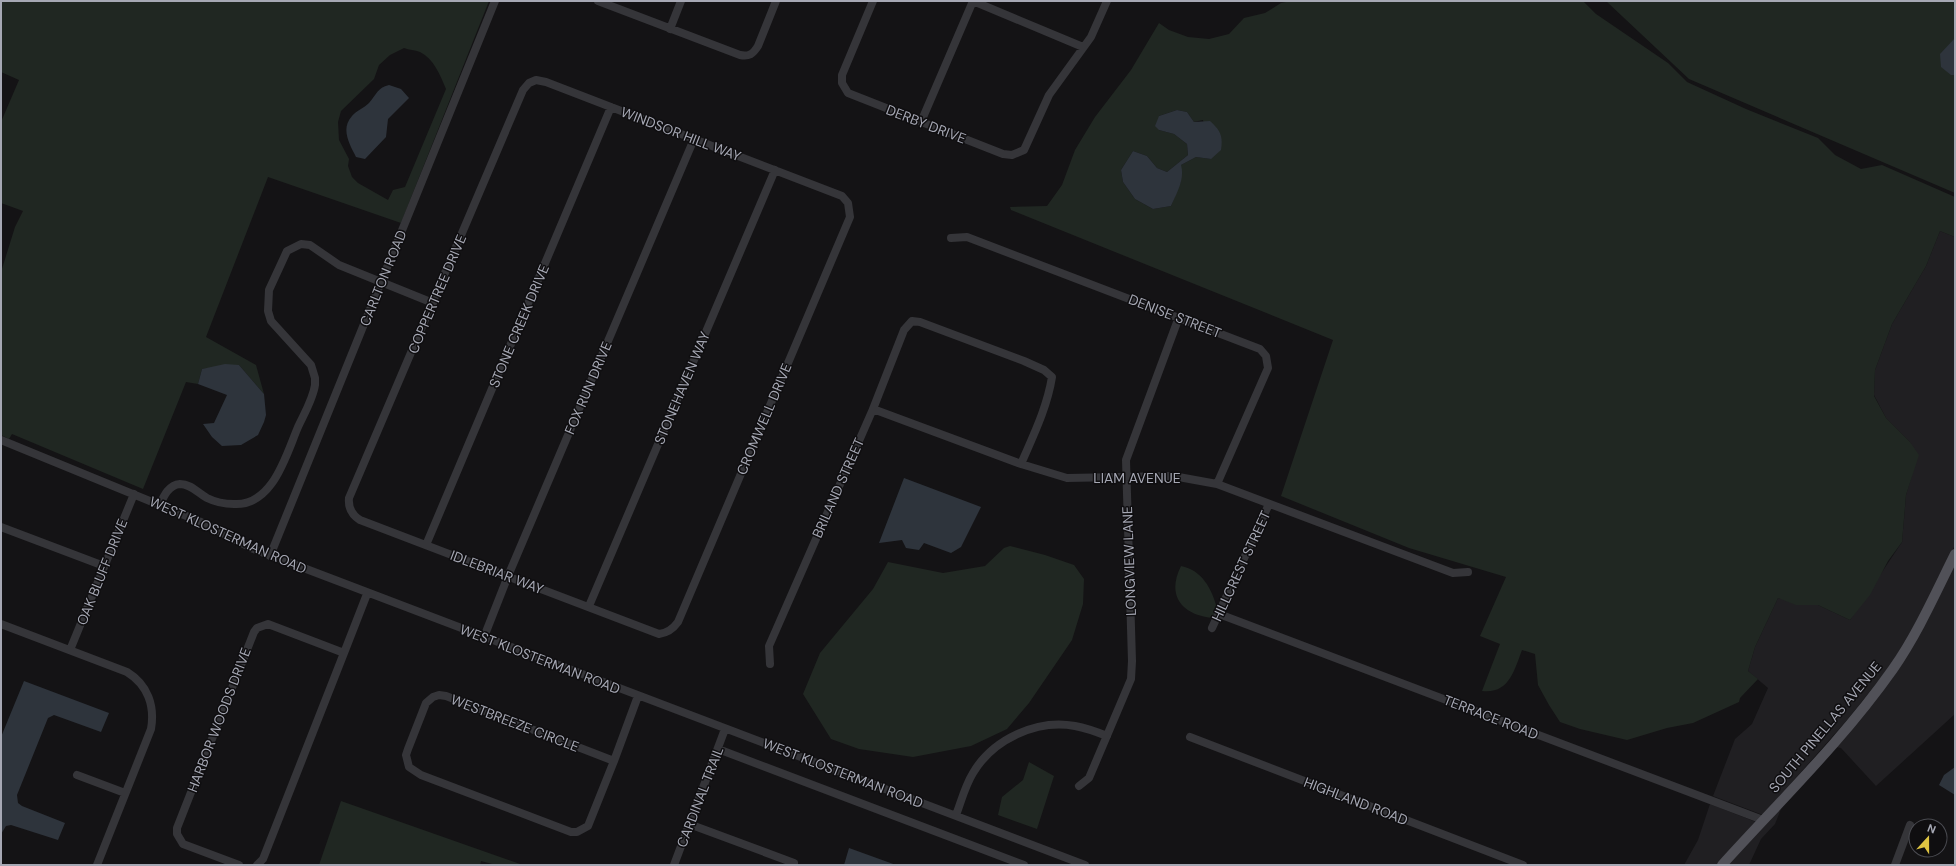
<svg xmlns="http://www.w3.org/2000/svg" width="1956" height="866" viewBox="0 0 1956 866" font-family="'DM Sans',sans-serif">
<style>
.built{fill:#201f22}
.green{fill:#202722;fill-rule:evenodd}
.water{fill:#2e343c}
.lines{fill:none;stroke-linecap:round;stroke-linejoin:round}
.minor{stroke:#353539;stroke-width:8}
.major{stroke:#515158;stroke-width:10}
.labels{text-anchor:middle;stroke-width:3;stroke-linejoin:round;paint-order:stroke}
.street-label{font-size:14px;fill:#a6a8b4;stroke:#0f0e10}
</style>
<rect width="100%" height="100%" fill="#141315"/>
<path class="built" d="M1940 231 1955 237V545L1920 615 1891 665 1847 720 1763 815 1713 796 1735 739 1752 724 1768 688 1748 671 1755 647 1778 598 1807 605H1818L1850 620 1902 542 1906 495 1912 475 1910 442 1886 418 1874 395 1875 370 1892 324 1926 266Z
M1955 563V714L1876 786 1841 748 1836 747 1872 704Z
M1710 804 1756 822 1716 865H1684L1698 840Z
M1783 804 1775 824 1761 839 1749 865H1727Z"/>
<path class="green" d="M1 1H489L401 223 268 177 206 337 256 365 264 394 239 365 202 369 198 384 186 382 143 489 12 434 9 439 1 435V272L15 227 23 211 1 203V122L19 80 1 72ZM404 48C409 50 415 50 420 52 434 59 440 75 446 89L405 187 393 190 388 200 358 183 352 177 348 166 349 159 339 140 338 122 341 111 374 79 379 65 390 55Z
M1291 1H1583L1596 14 1668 63 1687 82 1746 109 1818 138 1835 155 1861 169 1882 165 1955 197V237L1940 231 1926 266 1892 324 1875 370 1874 396 1886 418 1910 442 1919 455 1906 495 1902 542 1888 561 1870 595 1850 620 1818 605H1796L1778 598 1755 647 1748 671 1758 679 1740 698 1739 702 1693 723 1667 728 1627 740 1580 729 1560 722 1549 705 1538 685 1535 654 1522 650C1514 671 1509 694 1482 691L1500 644 1480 636 1506 577 1409 548 1281 496 1333 340 1011 210 1010 207 1047 206 1062 185 1075 150 1095 117 1131 70 1159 23 1169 30 1188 37 1209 39 1229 34 1244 18 1265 13 1281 3ZM1177 110 1187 112 1194 122 1203 120 1211 159 1196 157 1181 165V181L1171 206 1153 209 1135 199 1123 182 1121 170 1133 151 1147 156 1157 168 1167 172 1188 155 1187 144 1174 134 1159 130V116Z
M1606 1H1955V193L1689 79Z
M1010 546 1045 555 1074 565 1084 579 1083 604 1072 640 1029 703 1007 729 971 746 913 757 859 749 831 739 803 694 820 653 873 589 888 562 943 573 985 566 1004 548Z
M1181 566C1202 570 1212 589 1217 608L1213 618C1182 615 1166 596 1181 566Z
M1029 762 1054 776 1037 829 998 815 1002 797 1023 780Z
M341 801 523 865H496L481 861 480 865H319Z"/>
<path class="water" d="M1955 38V75H1951L1941 67 1940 54Z
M389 85 401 89 409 98 388 119 386 137 365 159 356 157C350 145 340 129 352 116 356 111 364 108 369 103 377 94 377 88 389 85Z
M1177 110 1187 112 1194 122 1210 121C1221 131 1223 136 1221 150L1211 159 1196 157 1181 165C1185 179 1177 193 1171 206L1153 209 1135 199 1123 182 1121 170 1133 151 1147 156 1157 168 1167 172 1188 155 1187 144 1174 134 1159 130 1155 126 1159 116Z
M225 364 239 365 264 394 266 415 264 422 258 435 241 445 222 446 212 437 203 424 214 423 227 395 198 384 202 369Z
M904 478 981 507 961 547 951 553 924 543 919 550 906 548 902 540 879 543Z
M24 681 109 713 101 732 54 715 48 718 17 795 18 803 22 806 65 823 58 840 11 825 6 826 1 834V737Z
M1955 767V795L1939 785 1944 775Z
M849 848 896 865H844Z"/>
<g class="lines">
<path class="minor" d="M598 1 740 55C749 57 753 54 758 46L776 1
M873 1 842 75V83L848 93 1003 154 1012 155 1024 150 1049 95 1091 37 1107 1
M973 1 1083 47
M670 29 681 1
M536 80 546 82 842 196 848 203 850 217 678 622C673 629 667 633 659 634L360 520C352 515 348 508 349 498L523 90 529 83Z
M921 122 973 1
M951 238 967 237 1260 349 1266 356 1268 368 1217 484
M873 409 1021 464 1067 478 1173 476 1217 484 1453 573 1468 572
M1 440 201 522 251 548 1085 865
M160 505C164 495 169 485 180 484 191 484 198 493 207 498 215 502 225 504 234 504 273 506 286 455 298 427 304 414 313 399 315 385V378L311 365 271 321 268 311 269 290 287 251 301 244 310 245 339 265 433 303
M1 527 104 566
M426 545 611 107
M270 556 495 1
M589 606 775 170
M1219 614 1763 820
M1 624 127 672C148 685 155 706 151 729L97 865
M1212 628 1269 504
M484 637 508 576 694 139
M70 650 134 494
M344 653 367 594
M770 664 769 646 873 409 904 330 912 321 920 322 1024 361 1044 370 1052 377C1047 408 1033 436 1021 464
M439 695 446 696 614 761 588 826 577 832H571L421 775 409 767 406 755 408 749 426 703 433 697Z
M1190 737 1523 865
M718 749 1024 865
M614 761 638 696
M77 775 125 793
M1079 786 1089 778 1131 679 1132 661 1126 460 1179 317
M956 815C961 802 965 786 973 773 993 739 1037 719 1075 726 1086 728 1097 732 1107 736
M689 824 794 863
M239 865 183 844 177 834V828L254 632 257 628 268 624 344 653 263 859 257 865
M674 865 725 729
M1895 865 1910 825"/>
<path class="major" d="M1722 865C1780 801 1843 740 1893 669 1918 633 1936 592 1955 554"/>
</g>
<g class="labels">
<g class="street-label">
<text transform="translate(926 124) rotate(21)" y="5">DERBY DRIVE</text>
<text transform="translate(681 134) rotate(21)" y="5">WINDSOR HILL WAY</text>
<text transform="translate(383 278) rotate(-68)" y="5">CARLTON ROAD</text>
<text transform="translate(437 294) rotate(-67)" y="5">COPPERTREE DRIVE</text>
<text transform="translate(1175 316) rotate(21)" y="5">DENISE STREET</text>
<text transform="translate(519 326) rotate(-67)" y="5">STONE CREEK DRIVE</text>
<text transform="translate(588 388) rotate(-67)" y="5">FOX RUN DRIVE</text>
<text transform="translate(682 388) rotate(-67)" y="5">STONEHAVEN WAY</text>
<text transform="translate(764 419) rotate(-67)" y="5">CROMWELL DRIVE</text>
<text x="1137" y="483">LIAM AVENUE</text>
<text transform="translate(838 488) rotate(-66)" y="5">BRILAND STREET</text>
<text transform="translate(228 535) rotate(24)" y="5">WEST KLOSTERMAN ROAD</text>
<text transform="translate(1129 561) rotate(-92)" y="5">LONGVIEW LANE</text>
<text transform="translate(1241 566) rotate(-65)" y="5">HILLCREST STREET</text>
<text transform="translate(102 572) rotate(-68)" y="5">OAK BLUFF DRIVE</text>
<text transform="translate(497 572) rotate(21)" y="5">IDLEBRIAR WAY</text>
<text transform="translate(540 659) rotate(21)" y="5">WEST KLOSTERMAN ROAD</text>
<text transform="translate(1491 717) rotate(21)" y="5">TERRACE ROAD</text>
<text transform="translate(219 720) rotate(-69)" y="5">HARBOR WOODS DRIVE</text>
<text transform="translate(515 723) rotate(21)" y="5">WESTBREEZE CIRCLE</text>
<text transform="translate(1825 727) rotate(-50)" y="5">SOUTH PINELLAS AVENUE</text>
<text transform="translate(843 773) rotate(21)" y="5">WEST KLOSTERMAN ROAD</text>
<text transform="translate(700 797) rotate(-69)" y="5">CARDINAL TRAIL</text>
<text transform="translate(1356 801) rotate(21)" y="5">HIGHLAND ROAD</text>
</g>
</g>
<rect width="1956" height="866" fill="none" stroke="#a6a8b4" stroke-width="4"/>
<g transform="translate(1928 838) rotate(21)"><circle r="19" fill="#0f0e10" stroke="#4b4c52"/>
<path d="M0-3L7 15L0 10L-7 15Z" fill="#dec442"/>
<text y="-6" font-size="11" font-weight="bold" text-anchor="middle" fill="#a6a8b4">N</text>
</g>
</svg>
